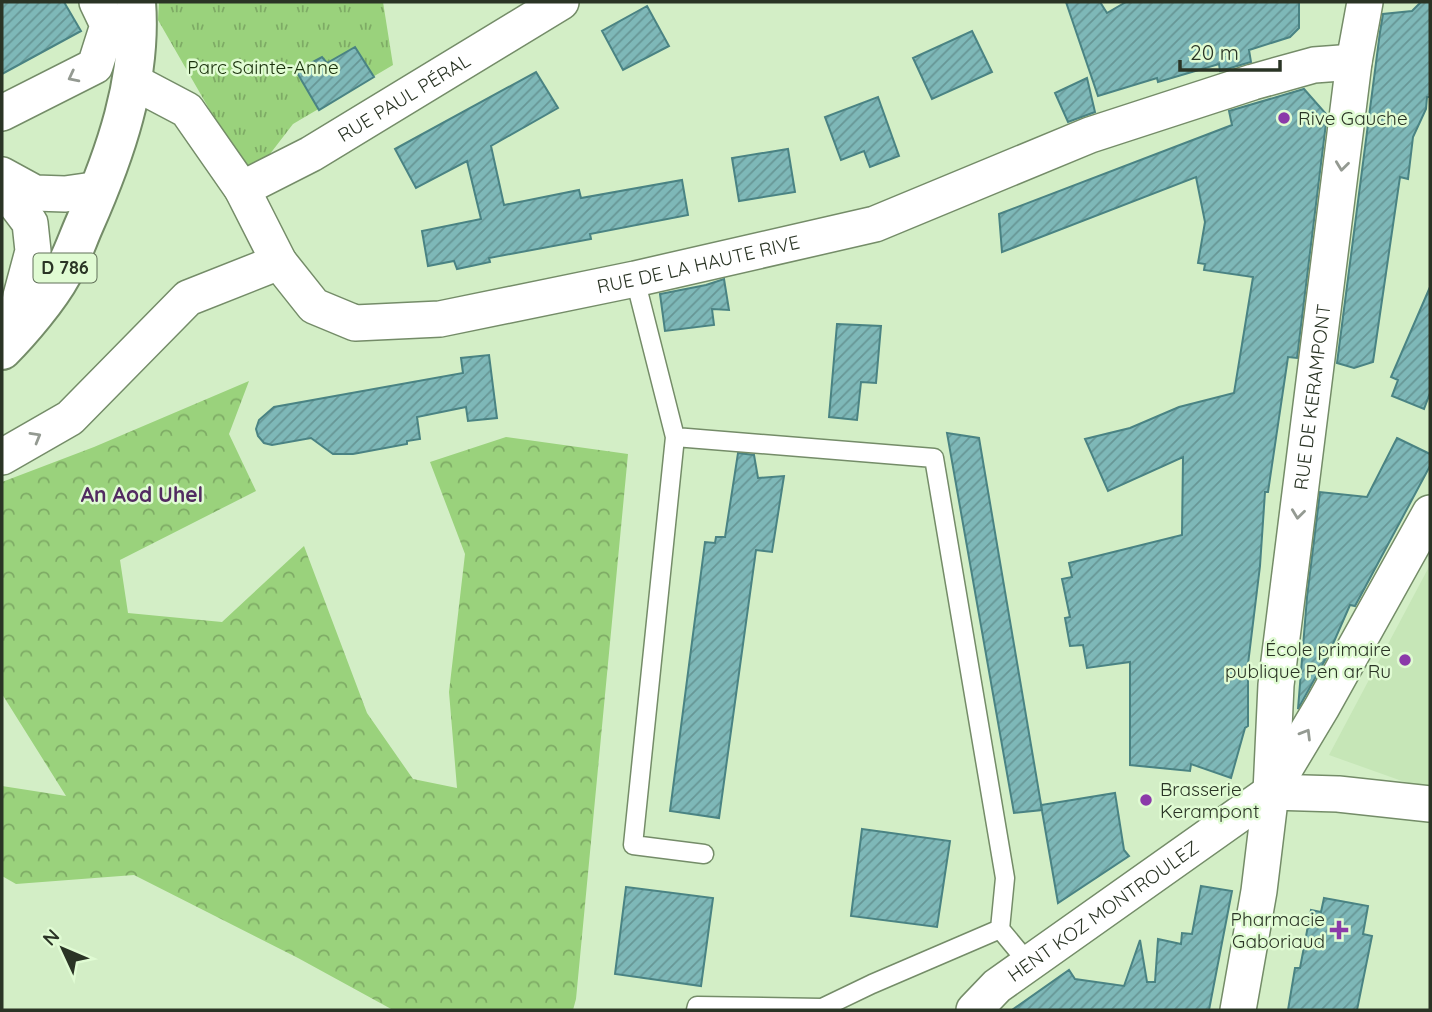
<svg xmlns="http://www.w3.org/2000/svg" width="1432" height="1012" viewBox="0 0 1432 1012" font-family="Quicksand,sans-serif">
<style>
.built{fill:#c6e6b7}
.forest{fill:url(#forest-crowns)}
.park{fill:url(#park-tufts)}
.building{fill:url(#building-hatch);stroke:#4a8383;stroke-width:2}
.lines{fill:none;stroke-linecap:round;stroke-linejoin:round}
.lane-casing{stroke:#748c68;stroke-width:21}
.street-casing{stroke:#748c68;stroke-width:38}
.primary-casing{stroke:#748c68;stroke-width:42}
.lane{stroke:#fff;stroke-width:18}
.street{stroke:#fff;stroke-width:35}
.primary{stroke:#fff;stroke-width:38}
.oneway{stroke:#949a92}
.poi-dot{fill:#8b3aa9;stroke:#e0fbd3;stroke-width:2.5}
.labels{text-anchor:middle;stroke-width:5;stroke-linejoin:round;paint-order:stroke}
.shield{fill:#e0fbd3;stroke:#617059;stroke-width:2}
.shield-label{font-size:18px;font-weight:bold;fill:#2a3425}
.park-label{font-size:19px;fill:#19300b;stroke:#e0fbd3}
.street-label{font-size:19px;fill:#2a3425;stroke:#e0fbd3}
.poi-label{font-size:19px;fill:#2a3425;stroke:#e0fbd3;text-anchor:start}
.neighbourhood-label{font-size:21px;font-weight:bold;fill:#522b61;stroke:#e0fbd3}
</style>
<defs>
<pattern id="forest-crowns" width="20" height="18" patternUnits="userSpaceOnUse" patternTransform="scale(1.75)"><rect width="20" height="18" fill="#9ad27c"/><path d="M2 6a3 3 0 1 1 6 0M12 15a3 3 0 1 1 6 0" fill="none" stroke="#7eab65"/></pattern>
<pattern id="park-tufts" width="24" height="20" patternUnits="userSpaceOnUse" patternTransform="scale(1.75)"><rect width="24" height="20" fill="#9ad27c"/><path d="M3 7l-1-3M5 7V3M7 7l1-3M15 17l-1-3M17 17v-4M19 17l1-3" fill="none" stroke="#7eab65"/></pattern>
<pattern id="building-hatch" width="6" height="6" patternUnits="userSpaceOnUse" patternTransform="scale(1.75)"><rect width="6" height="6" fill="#7eb8b8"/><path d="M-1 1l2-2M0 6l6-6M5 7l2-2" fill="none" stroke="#679695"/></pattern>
</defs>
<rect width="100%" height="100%" fill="#d3eec6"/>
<path class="built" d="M1430 565V787L1416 786 1329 755Z"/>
<path class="forest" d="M249 381 229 434 256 491 120 560 128 613 222 622 304 546 367 713 413 779 457 788 449 692 465 554 430 462 506 437 628 454 576 999 573 1010H393L298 958 134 875 16 884 2 876V786L66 796 2 694V482L94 447Z"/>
<path class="park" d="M159 2H383L393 65 293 124 250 180 158 20Z"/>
<path class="building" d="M2 2H64L81 31 2 74Z
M1066 2H1100L1107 13 1126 2H1299V28L1290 37 1249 50 1251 62 1220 71 1219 64 1158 82 1157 78 1098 96Z
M1421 2H1430V97H1427L1426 109 1413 137 1408 179 1400 177 1373 362 1354 368 1337 363 1380 32 1383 14 1412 11Z
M647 6 669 46 623 70 602 31Z
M972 31 992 72 932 99 913 58Z
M355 47 374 77 319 110 296 71 322 57 327 63Z
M536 72 558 108 491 146 504 205 579 190 581 198 682 180 688 215 590 234 591 239 489 258 490 262 457 269 454 261 428 266 422 231 481 219 467 161 416 188 395 149Z
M1087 78 1095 112 1068 122 1055 93Z
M1304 89 1327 115 1297 358 1288 357 1268 492H1265L1260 566 1248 664V726L1245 728 1231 778 1191 764 1190 771 1130 765V662L1087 668 1083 645 1070 646 1065 618 1070 617 1062 579 1072 577 1069 563 1182 535 1183 457 1108 491 1085 439 1130 428 1179 407 1234 393 1253 277 1204 270 1205 264 1198 263 1205 222 1196 177 1002 252 999 214 1232 125 1229 111Z
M878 97 899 156 870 167 864 151 841 160 825 117Z
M788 149 795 192 739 201 732 158Z
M724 279 729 310 712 309 714 325 665 331 660 294 706 285Z
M1430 287V393L1424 409 1392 396 1398 380 1391 377Z
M837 324 881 326 876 383 861 382 857 420 829 417Z
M489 355 497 418 468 421 466 407 417 417 420 439 407 441V444L353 454H333L311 438 272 445 264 443 258 436 256 429 259 420 274 407 463 373 461 358Z
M947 433 979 438 1042 810 1014 813Z
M1397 438 1430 454V466L1355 606 1350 605 1329 653 1298 709 1307 597 1320 492 1367 497Z
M738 453 754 455 758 478 784 476 772 552 756 550 719 818 670 811 705 542 715 543 716 537H725Z
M1115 793 1124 850 1129 856 1058 903 1041 805Z
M862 829 950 841 937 927 851 916Z
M1201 886 1232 891 1209 1010H1012L1069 970 1075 979 1124 986 1140 940 1147 982H1155L1158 939 1181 944 1182 933 1192 934Z
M626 887 713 898 701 986 615 974Z
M1324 898 1368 906 1363 934 1372 936 1357 1010H1288L1295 968H1300L1311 910 1321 912Z"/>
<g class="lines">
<g class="lane-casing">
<path id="lane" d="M635 279 675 437 633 845 704 854
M675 437 934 458 1005 878 1000 929 872 984 822 1008 697 1006 696 1010
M1000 929 1029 964"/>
</g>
<g class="street-casing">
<g id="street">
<path id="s1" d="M132 81 187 110 242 189 279 262 314 306 355 323 440 319 635 279 875 224 1090 135 1253 82 1314 65 1354 62"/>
<path d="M2 113 95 66 108 25 97 2"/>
<path d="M2 175 35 193 65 194 100 189"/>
<path d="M2 186 30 223 33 251 21 296 14 338"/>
<path id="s2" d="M242 189 311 154 561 2"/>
<path d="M2 457 70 418 188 298 279 262"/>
<path d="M1271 792 1338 794 1430 804"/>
<path id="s3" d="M974 1010 997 986 1271 792 1322 707 1430 513"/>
<path id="s4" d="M1238 1010 1259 891 1271 792 1276 685 1354 62 1365 2"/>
</g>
</g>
<g class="primary-casing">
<path id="primary" d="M2 350C21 331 49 298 62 274 71 259 77 241 84 225 115 155 142 79 136 2"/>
</g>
<use href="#lane" class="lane"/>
<use href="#street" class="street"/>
<use href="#primary" class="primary"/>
</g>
<defs><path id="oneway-chevron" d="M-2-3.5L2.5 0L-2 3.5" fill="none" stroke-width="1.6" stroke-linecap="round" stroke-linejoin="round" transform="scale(1.75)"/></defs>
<g class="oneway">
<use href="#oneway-chevron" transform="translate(73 77) rotate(153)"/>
<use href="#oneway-chevron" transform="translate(1342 166) rotate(97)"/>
<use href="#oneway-chevron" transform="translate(36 437) rotate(-30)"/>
<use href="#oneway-chevron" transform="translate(1298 514) rotate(97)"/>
<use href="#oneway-chevron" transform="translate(1306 734) rotate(-59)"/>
</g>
<g class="poi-dot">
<circle cx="1284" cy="118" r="7"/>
<circle cx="1405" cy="660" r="7"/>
<circle cx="1146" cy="800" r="7"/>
<path d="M1335.5 919.5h7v7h7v7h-7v7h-7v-7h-7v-7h7z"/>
</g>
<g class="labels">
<rect class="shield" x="33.5" y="253.5" width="63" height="29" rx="5"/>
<g class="shield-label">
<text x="65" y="274">D 786</text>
</g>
<g class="park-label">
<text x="263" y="74">Parc Sainte-Anne</text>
</g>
<g class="street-label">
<text dy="7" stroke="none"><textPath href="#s2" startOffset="186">RUE PAUL PÉRAL</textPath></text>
<text dy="7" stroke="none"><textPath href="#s1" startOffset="690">RUE DE LA HAUTE RIVE</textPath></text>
<text dy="7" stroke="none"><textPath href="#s4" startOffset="618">RUE DE KERAMPONT</textPath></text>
<text dy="7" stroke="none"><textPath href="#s3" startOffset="163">HENT KOZ MONTROULEZ</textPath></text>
</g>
<g class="poi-label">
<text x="1298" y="125">Rive Gauche</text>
<text x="1391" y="656" text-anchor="end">École primaire<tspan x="1391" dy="22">publique Pen ar Ru</tspan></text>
<text x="1160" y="796">Brasserie<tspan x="1160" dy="22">Kerampont</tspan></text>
<text x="1325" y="926" text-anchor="end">Pharmacie<tspan x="1325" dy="22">Gaboriaud</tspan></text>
</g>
<g class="neighbourhood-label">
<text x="142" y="502">An Aod Uhel</text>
</g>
</g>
<rect width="1432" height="1012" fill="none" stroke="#2a3425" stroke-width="7"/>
<g transform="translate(63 949) rotate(314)" stroke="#e0fbd3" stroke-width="5" paint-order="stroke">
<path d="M0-5L12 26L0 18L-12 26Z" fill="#2a3425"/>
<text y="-10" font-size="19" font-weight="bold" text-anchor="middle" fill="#2a3425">N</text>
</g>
<path d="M1180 60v10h100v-10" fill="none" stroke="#2a3425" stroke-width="3.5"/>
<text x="1190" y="60" font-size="21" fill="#2a3425" stroke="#e0fbd3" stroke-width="5" paint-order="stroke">20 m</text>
</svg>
